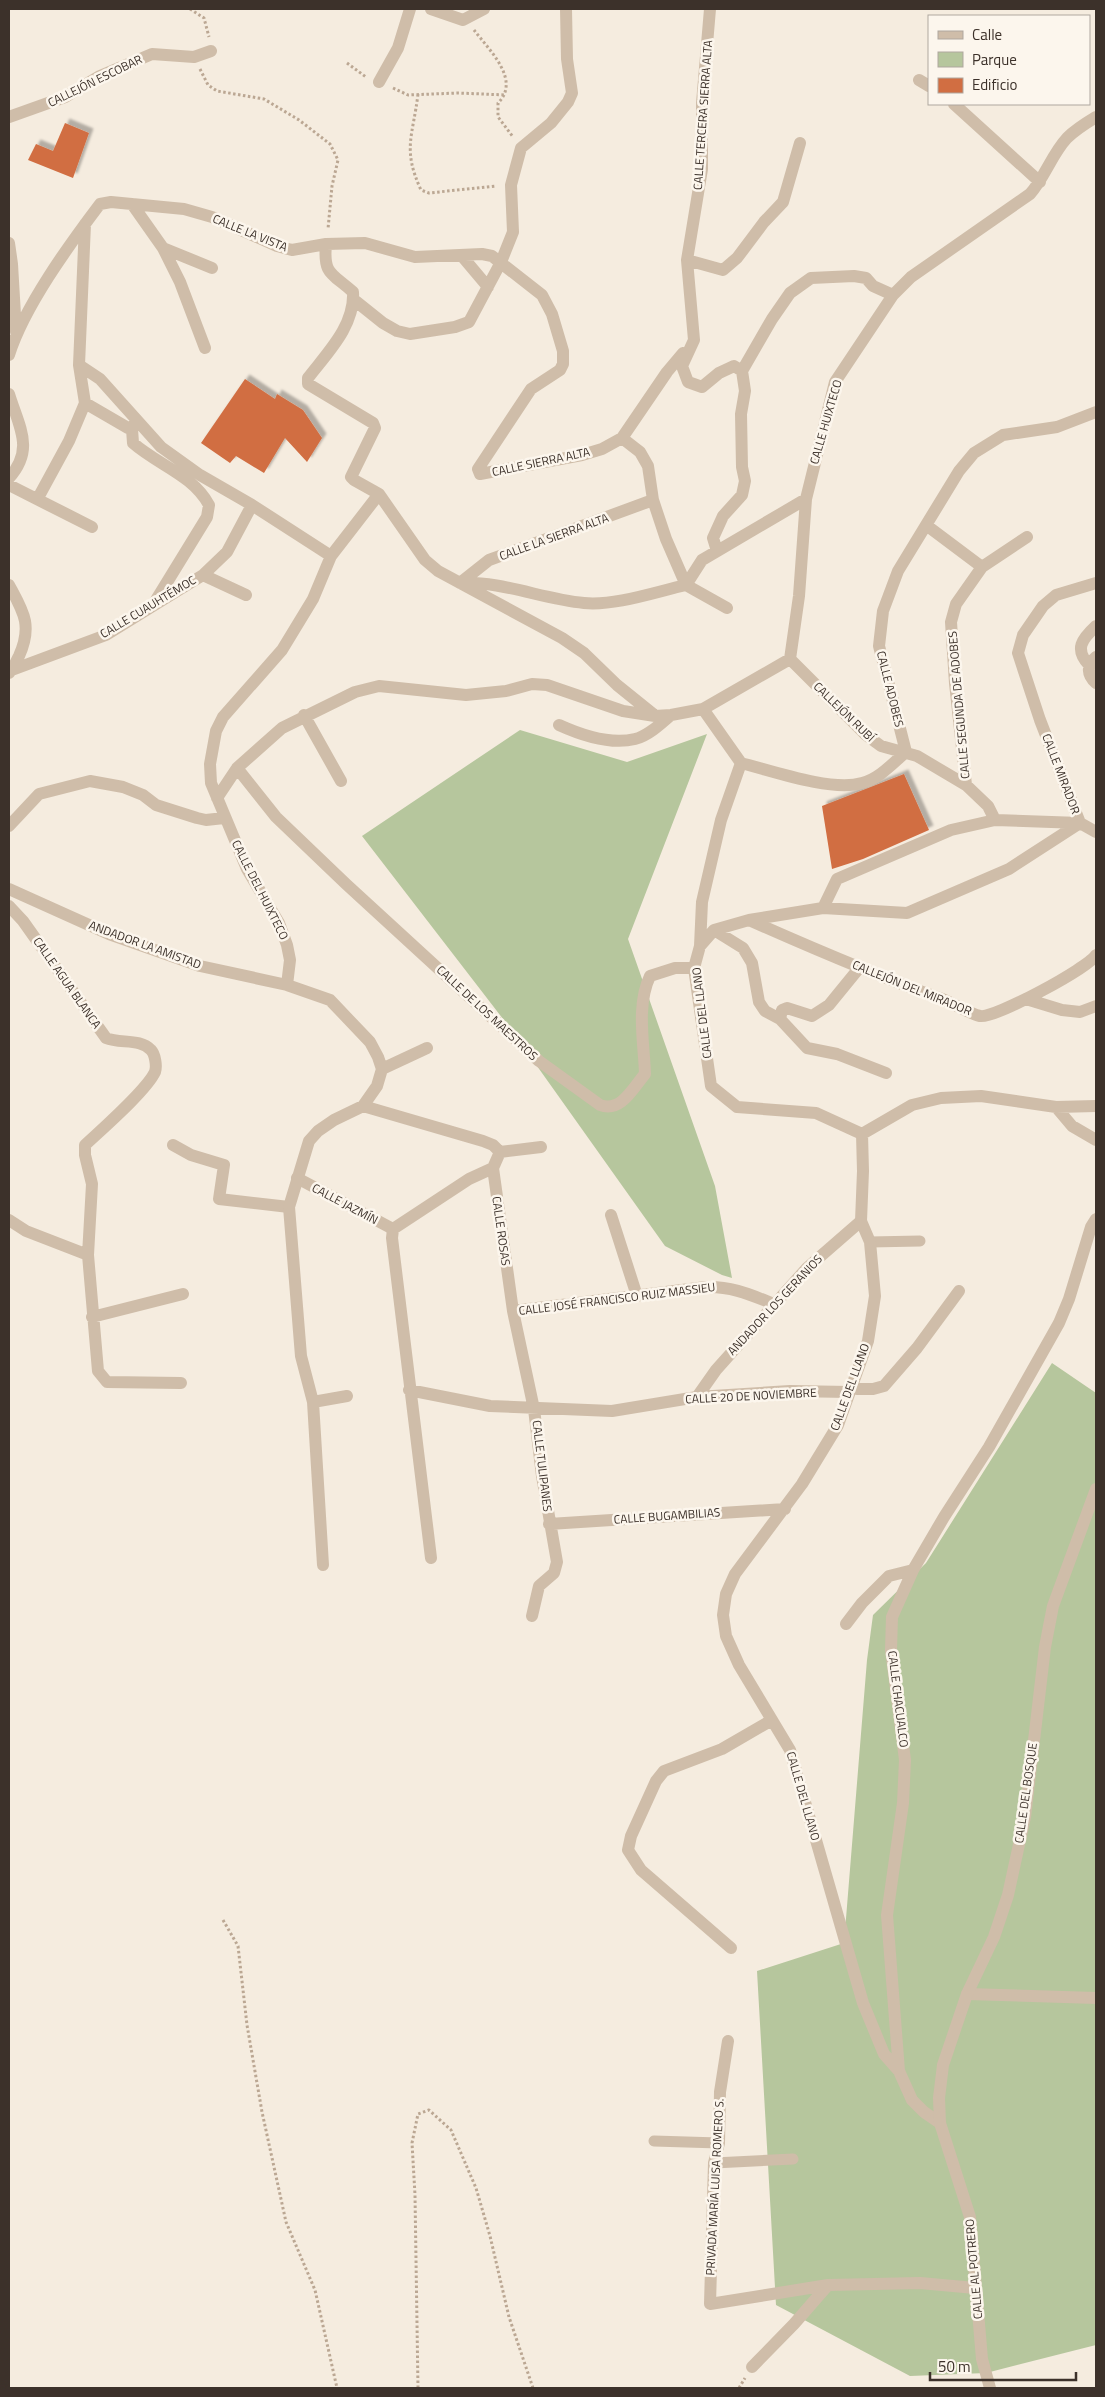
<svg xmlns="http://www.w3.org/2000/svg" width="1105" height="2397" viewBox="0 0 1105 2397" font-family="'Titillium Web',sans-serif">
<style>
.green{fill:#b6c69d}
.building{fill:#d16e42;filter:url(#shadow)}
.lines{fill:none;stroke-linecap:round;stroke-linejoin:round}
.path{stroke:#bba793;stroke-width:3;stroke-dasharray:2.5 2.5;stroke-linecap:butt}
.service{stroke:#cfbda9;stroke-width:11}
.pedestrian{stroke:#cfbda9;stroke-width:12}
.minor{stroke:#cfbda9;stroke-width:12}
.tertiary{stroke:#cfbda9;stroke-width:12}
.labels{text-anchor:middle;stroke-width:5;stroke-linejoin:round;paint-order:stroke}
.street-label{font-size:12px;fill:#3c312a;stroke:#fcf6ed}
</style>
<defs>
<filter id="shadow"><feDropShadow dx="4.5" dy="-4.5" stdDeviation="1" flood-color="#0004"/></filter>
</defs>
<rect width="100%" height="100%" fill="#f5ecdf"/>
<path class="green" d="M520 730 627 762 707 734 628 939 715 1186 732 1278 722 1275 665 1246 510 1028 362 836Z
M1052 1363 1096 1393V2345L986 2373 910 2376 776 2305 757 1971 844 1943 867 1660 873 1615 926 1563Z"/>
<path class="building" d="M65 123 89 133 73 178 28 160 36 144 53 151Z
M245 379 275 399 277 394 303 410 322 438 307 462 285 438 264 473 236 456 230 463 201 443Z
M904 774 929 830 863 859 832 869 822 806Z"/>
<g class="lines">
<path class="path" d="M190 9 204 18 209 37
M474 30C490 51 521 80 498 103V117L513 137
M347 63 366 77
M200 69 208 85 217 91 264 99 299 120 330 144 338 160 332 186 328 229
M393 88 408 95 458 93 506 95
M418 94C413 136 402 149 421 190L429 193 496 186
M223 1920 238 1946 247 2025 262 2112 286 2222 315 2290 337 2388
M418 2388 415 2195 412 2143 418 2114 429 2110 451 2130 476 2188 490 2236 509 2317 533 2388
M739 2388 745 2378"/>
<path class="service" d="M870 1242 920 1241
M654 2141 719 2143
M714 2163 793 2159"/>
<path class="pedestrian" d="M173 1145 191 1155 224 1165 219 1199 289 1207
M297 1178 393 1229"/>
<path class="minor" d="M431 9 463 20 484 9
M710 9 702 103V169L687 260 694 340 682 366 688 382 702 387 719 373 734 366 742 371
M919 80 929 86
M379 82 398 48 410 9
M954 104 1040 182
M9 117 65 97 100 76 152 54 194 57 211 51
M132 204 163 248 180 282 205 348
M85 224 79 365 100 379 161 447 200 475 252 505 331 556
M9 243 12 264 16 332
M326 244C323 275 332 273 353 292 355 326 327 353 308 378V384L373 423 375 428 351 477 354 480 379 494 425 560 438 571 562 638 584 653 617 685 653 714
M163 248 212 268
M461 255 488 287
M687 260 723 270 737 258 764 222 783 202 800 143
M353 299 383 323 397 331 410 334 455 327 469 322 501 262 513 232 511 185 521 148 551 123 568 102 572 93 567 59 566 9
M9 355C24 307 69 245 100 204L111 202 184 209 212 217 277 246 292 250 326 244 365 243 415 257 482 254 492 256 542 295 552 314 563 351V364L560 370 531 389 478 469 480 474 582 455 602 449 622 438
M742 371 772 319 790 293 811 278 854 276 866 278 873 286 893 295
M9 394C19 427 35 449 9 478
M85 403 128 428 132 429 135 423
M132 429 133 443C158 465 193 475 209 505L207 517 153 605
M622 438 640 452 648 466 653 500 666 539 686 585
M622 438 667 372 683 353
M9 485 92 527
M38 498 69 441 85 403 79 365
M926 525 982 567
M717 551 713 538 723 516 742 495 745 481 742 467 741 414 745 391 742 371
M203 575 246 595
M460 583C502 581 542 599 584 603 615 606 655 592 686 585L702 560 806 499
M460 583 489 560 653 500
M9 585C23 611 33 625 19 656 16 661 14 668 9 673
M686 585 727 608
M1096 657C1086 665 1087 675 1096 683
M790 659 866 735 881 746 917 756 966 785
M1089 665C1074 649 1082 639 1096 626
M12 670 106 635 203 575 227 552 252 505
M703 709 741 763 721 820 702 902 700 946 694 968 711 1086 737 1107 816 1113 862 1134
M304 715 341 781
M559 725C581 735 611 745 635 739 648 736 662 723 671 715
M906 752 879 646 883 611 898 571 959 471 974 453 1003 435 1057 427 1096 412
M741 763C772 771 832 792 862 783 879 779 893 763 906 752
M237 768 276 817 346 884 539 1061 600 1105C621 1113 633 1088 645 1074 644 1042 636 1006 650 976L675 968H694
M217 798 237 768 282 728 355 692 379 686 466 695 506 691 532 684 547 685 623 711 655 716 671 715 703 709 790 659 799 596 806 499 835 382 893 295 911 277 1030 194C1045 177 1052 154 1067 138 1076 129 1086 123 1096 117
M995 820 988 806 966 785 955 683 951 622 956 604 982 567 1027 537
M1080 823 1040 720 1018 653 1023 635 1043 606 1056 595 1096 583
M9 826 39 794 90 781 123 787 143 795 156 805 197 818 206 820 224 818
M9 889 109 934 200 966 287 985 330 1000 370 1042 378 1057 382 1069 377 1086 363 1106 334 1120 318 1131 309 1141 289 1207 301 1356 313 1402 323 1565
M9 906 23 921 106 1038C120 1044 140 1038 151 1050 155 1054 157 1066 155 1072 146 1091 102 1129 85 1145V1155L92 1184 88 1255 98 1371 107 1382 181 1383
M823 908 837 879 951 830 995 820 1080 823 1096 832
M749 920C812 948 877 976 942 999 953 1003 970 1014 980 1016 994 1019 1088 968 1096 955
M714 930 743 948 752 963 759 1002 765 1011 780 1019
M700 946 714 930 749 920 823 908 907 913 1009 869 1080 823
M860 967 829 1005 812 1016 787 1008 782 1010 780 1019 807 1048 837 1054 886 1073
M287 985 290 960 287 945 279 923 247 869 211 783 210 764 216 731 223 717 282 650 313 599 331 556 379 494
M1026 999 1062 1010 1080 1012 1096 1006
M382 1069 427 1048
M363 1106 483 1141 493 1145 500 1152
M1056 1107 1072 1126 1096 1140
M862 1134 863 1171 861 1221 870 1242 875 1296 868 1341 838 1425 802 1484 735 1574 726 1594 723 1615 726 1636 739 1665 790 1750 863 2003 884 2054 899 2071
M862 1134 912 1105 941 1098 981 1096 1056 1107 1096 1106
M500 1152 493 1168 513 1311 534 1409 542 1476 557 1562 554 1573 539 1586 532 1616
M500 1152 541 1147
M611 1215 637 1296
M9 1220 26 1231 88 1255
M513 1311 706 1287C731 1286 751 1295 774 1304
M92 1317 183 1294
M851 1386 857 1389H873L884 1386 917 1348 959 1291
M409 1390 490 1406 612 1411 697 1397 790 1391 849 1392
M697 1397 716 1370 807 1268 861 1221
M313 1402 347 1396
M549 1524 785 1509
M431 1558 392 1238 393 1229 469 1179 493 1168
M846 1624 862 1603 889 1576 913 1570
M731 1948 641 1870 628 1850 631 1836 656 1781 664 1771 722 1749 772 1720
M967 1994 1096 1998
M728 2041 720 2092 719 2143 714 2163 710 2304 828 2285 920 2283 975 2288
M940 2123 924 2112 912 2100 899 2071 887 1915 903 1803 905 1760 891 1650 892 1617 913 1570 944 1517 989 1447 1059 1323 1069 1299 1091 1227 1096 1219
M752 2367 794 2324 828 2285"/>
<path class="tertiary" d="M990 2388 982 2359 970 2217 940 2123 939 2098 943 2065 967 1994 994 1937 1008 1895 1025 1817 1045 1647 1053 1606 1096 1489"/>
</g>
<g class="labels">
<g class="street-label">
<text transform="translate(95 81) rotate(-26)" y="4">CALLEJÓN ESCOBAR</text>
<text transform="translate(703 115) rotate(-86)" y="4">CALLE TERCERA SIERRA ALTA</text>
<text transform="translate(250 233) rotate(22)" y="4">CALLE LA VISTA</text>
<text transform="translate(826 422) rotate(-74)" y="4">CALLE HUIXTECO</text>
<text transform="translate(541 462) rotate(-12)" y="4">CALLE SIERRA ALTA</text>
<text transform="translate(554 537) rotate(-20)" y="4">CALLE LA SIERRA ALTA</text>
<text transform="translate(148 607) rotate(-31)" y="4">CALLE CUAUHTÉMOC</text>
<text transform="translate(890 689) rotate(76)" y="4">CALLE ADOBES</text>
<text transform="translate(959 705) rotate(-95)" y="4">CALLE SEGUNDA DE ADOBES</text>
<text transform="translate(844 712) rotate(44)" y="4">CALLEJÓN RUBÍ</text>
<text transform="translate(1061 774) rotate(69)" y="4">CALLE MIRADOR</text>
<text transform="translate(260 890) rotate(63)" y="4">CALLE DEL HUIXTECO</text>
<text transform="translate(145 945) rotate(20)" y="4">ANDADOR LA AMISTAD</text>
<text transform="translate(67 983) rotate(55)" y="4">CALLE AGUA BLANCA</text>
<text transform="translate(912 988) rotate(22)" y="4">CALLEJÓN DEL MIRADOR</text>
<text transform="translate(487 1013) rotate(43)" y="4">CALLE DE LOS MAESTROS</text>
<text transform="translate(702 1013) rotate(-97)" y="4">CALLE DEL LLANO</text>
<text transform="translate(345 1204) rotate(28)" y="4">CALLE JAZMÍN</text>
<text transform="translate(501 1231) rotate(82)" y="4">CALLE ROSAS</text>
<text transform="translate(617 1299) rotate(-7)" y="4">CALLE JOSÉ FRANCISCO RUIZ MASSIEU</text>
<text transform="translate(775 1305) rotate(-47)" y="4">ANDADOR LOS GERANIOS</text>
<text transform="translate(850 1387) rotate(-70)" y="4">CALLE DEL LLANO</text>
<text transform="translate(751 1396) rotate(-3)" y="4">CALLE 20 DE NOVIEMBRE</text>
<text transform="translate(542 1466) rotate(83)" y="4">CALLE TULIPANES</text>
<text transform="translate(667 1516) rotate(-4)" y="4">CALLE BUGAMBILIAS</text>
<text transform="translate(898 1699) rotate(83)" y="4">CALLE CHACUALCO</text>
<text transform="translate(1026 1793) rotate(-82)" y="4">CALLE DEL BOSQUE</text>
<text transform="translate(803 1796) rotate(74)" y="4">CALLE DEL LLANO</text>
<text transform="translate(715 2187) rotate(-87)" y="4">PRIVADA MARÍA LUISA ROMERO S.</text>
<text transform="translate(974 2269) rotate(-95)" y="4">CALLE AL POTRERO</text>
</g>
</g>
<rect width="1105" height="2397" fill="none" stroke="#3c312a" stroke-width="20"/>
<rect x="928" y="15" width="162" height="90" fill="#fcf6ed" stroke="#afa79f"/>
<rect x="938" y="31" width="25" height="8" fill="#cfbda9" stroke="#afa79f"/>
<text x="972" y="40" font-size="15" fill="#3c312a">Calle</text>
<rect x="938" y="52" width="25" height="15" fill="#b6c69d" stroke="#afa79f"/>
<text x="972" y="65" font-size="15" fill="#3c312a">Parque</text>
<rect x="938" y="78" width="25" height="15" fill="#d16e42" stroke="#afa79f"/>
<text x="972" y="90" font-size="15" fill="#3c312a">Edificio</text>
<path d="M930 2372v8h146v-8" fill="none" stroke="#3c312a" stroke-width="2.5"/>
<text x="938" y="2372" font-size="15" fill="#3c312a" stroke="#fcf6ed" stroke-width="4" paint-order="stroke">50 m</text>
</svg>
